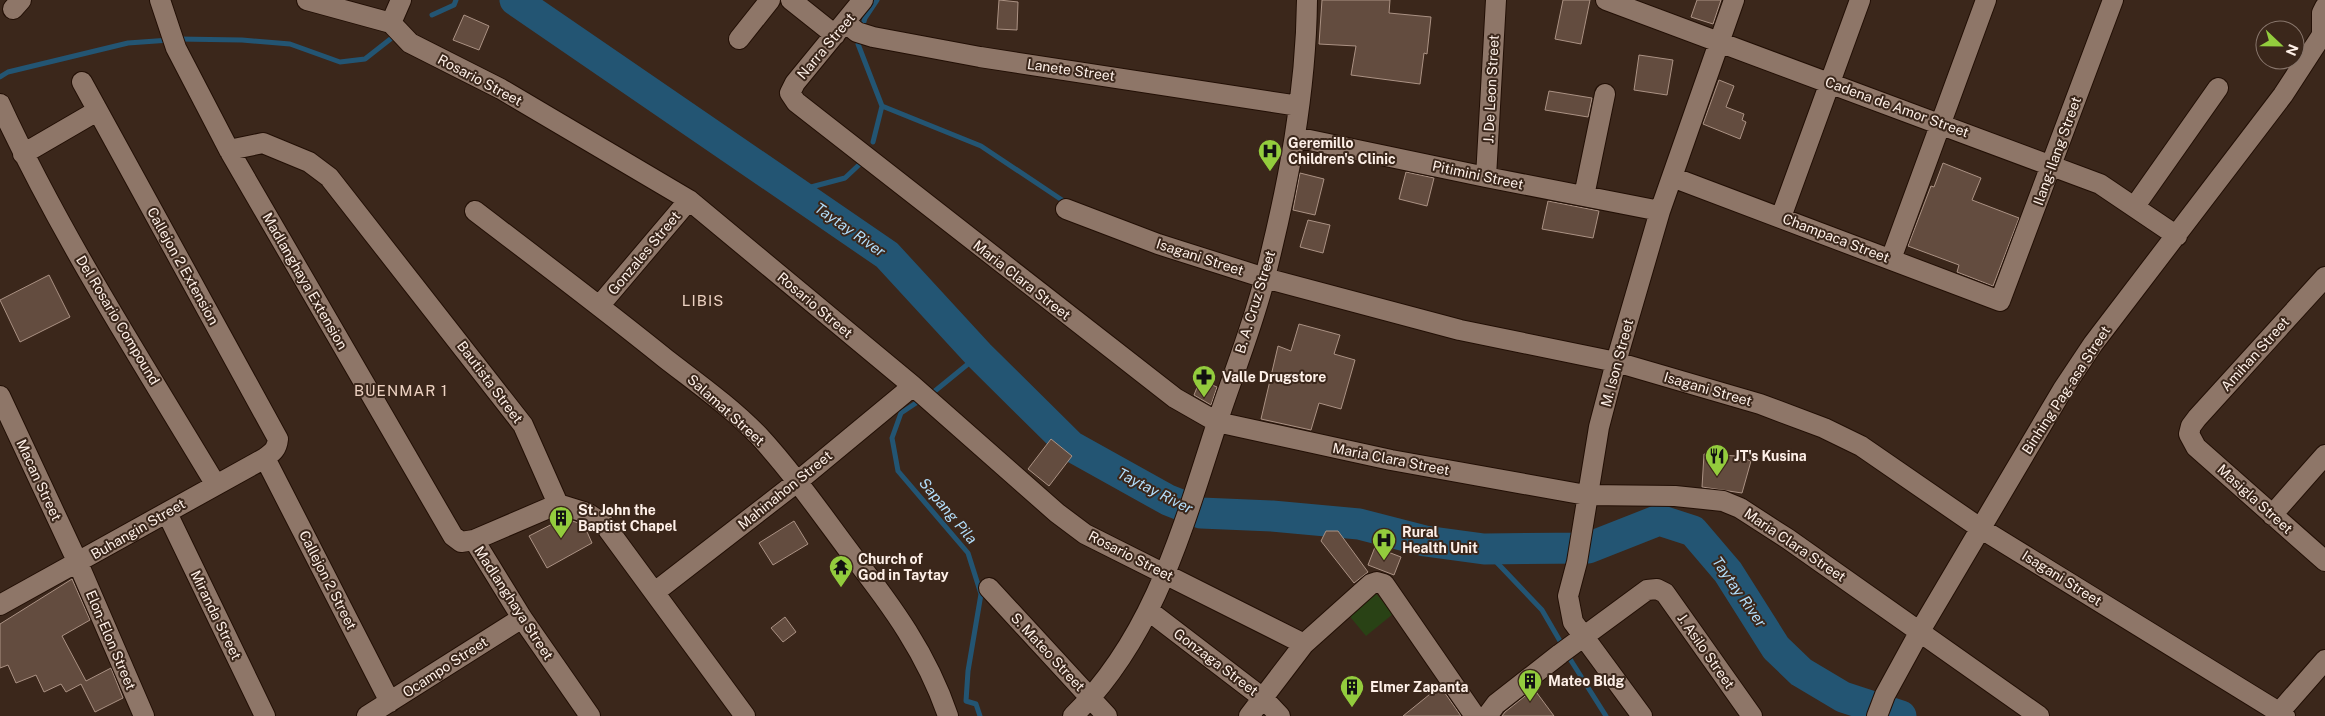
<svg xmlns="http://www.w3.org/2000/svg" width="2325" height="716" viewBox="0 0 2325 716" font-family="'Public Sans',sans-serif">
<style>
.green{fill:#294215}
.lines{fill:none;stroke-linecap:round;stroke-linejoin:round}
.stream{stroke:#235573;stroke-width:5}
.river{stroke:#235573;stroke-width:31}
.building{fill:#634c3f;stroke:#ab9284}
.minor-casing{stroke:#220f05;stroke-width:22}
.minor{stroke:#8e7668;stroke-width:20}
.labels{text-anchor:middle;stroke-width:4;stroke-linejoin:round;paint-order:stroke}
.street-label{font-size:14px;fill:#fef0e8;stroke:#3b271b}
.poi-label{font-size:14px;font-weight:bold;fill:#fef0e8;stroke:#3b271b;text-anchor:start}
.water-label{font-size:15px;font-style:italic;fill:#b2ddfa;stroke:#3b271b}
.neighbourhood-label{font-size:15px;letter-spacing:1px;fill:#edd2c2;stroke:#3b271b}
</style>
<rect width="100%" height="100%" fill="#3b271b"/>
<path class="green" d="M1374 591 1393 614 1366 636 1347 613Z"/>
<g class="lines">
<path class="stream" d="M432 15 454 5 456 0
M862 28 865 18 877 0
M860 36 858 44 882 106 873 142
M178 39 242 40 290 44 340 62 365 59 393 37
M0 77 8 72 128 43 170 40
M882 106 981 146 1062 200
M796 191 845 178 862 162
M930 395 979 355
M922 399 901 413 892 438 898 471 968 553 981 594 968 671 966 701 976 704 980 716
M1484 549 1542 610 1560 641
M1570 659 1606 716"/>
<path class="river" d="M515 0 887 255 979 355 1071 446 1168 500 1201 513 1272 516 1359 524 1425 541 1484 549 1588 548 1659 520 1693 531 1728 572 1776 648 1801 672 1843 697 1901 716"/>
</g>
<path class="building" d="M999 0 1018 2 1017 30 997 29Z
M1322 0H1390L1389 13 1431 17 1427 54 1424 53 1420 84 1351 75 1356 46 1319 44Z
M1563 0H1590L1581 44 1555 39Z
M1697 0H1721L1713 24 1691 17Z
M464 15 489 26 479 50 453 40Z
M1639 55 1673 60 1667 95 1634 90Z
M1719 80 1734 86 1726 107 1744 114 1742 120 1746 122 1740 139 1703 124Z
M1549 91 1592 98 1588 117 1545 110Z
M1943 163 1981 178 1972 200 2019 218 1993 286 1957 272 1959 265 1908 246 1931 186 1934 187Z
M1406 172 1434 178 1427 206 1399 199Z
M1300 173 1324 179 1315 215 1293 210Z
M1548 201 1599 211 1593 238 1542 229Z
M1308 220 1330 225 1323 253 1300 247Z
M49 275 70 317 20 342 0 300Z
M1299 324 1340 335 1334 354 1355 360 1341 409 1319 403 1311 430 1261 419 1278 346 1291 351Z
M1200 380 1217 387 1211 405 1194 395Z
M1051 439 1072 456 1049 486 1028 469Z
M1704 454 1737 456 1751 461 1742 493 1702 487Z
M564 518 584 525 592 543 547 568 529 536Z
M794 521 808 544 773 565 759 543Z
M1326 531H1338L1368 572 1354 583 1321 541Z
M1375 547 1401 557 1394 575 1368 565Z
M72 579 90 620 62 636 86 681 111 668 123 698 95 712 81 684 66 692 61 684 44 692 36 675 16 683 8 665 0 668V624Z
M785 617 796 632 783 642 771 628Z
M1440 686 1461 716H1403Z
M1534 689 1554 716H1502L1505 712Z"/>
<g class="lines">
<g class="minor-casing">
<path id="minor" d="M160 0 176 48 229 150 453 536 461 542 474 540 558 504
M307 0 391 23 410 43 501 89 689 200 913 386 1057 513 1085 534 1304 644
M791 0 835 35
M863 0 795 83 790 93 796 102 1175 398 1217 422 1391 460 1586 495 1675 496 1723 501 1740 508 1788 539 2039 716
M1606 0 2100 184 2177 236
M13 9 21 0
M391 23 401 0
M846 23 857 32 873 37 980 57 1299 106
M739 39 770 0
M0 104C61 236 141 360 216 485
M1295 137 1486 177 1660 211
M229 150 263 143 309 162 329 177 523 425 558 504 587 513 604 524 745 716
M23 154 97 111
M1486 177 1496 0
M1672 177 2000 301 2113 0
M1584 196 1605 94
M2135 206 2218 88
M1066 209 1158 244 1265 278 1460 330 1616 362 1760 404 1824 428 1861 446 1980 528 2285 716
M475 211C539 260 603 308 666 359 697 383 731 407 759 436 793 473 822 515 852 555 892 606 927 654 948 716
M1781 217 1860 0
M1891 259 1986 0
M2325 277 2197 418 2191 426 2189 434 2196 447 2325 561
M600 305 689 200
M0 396 78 563 144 716
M265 458 390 702
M167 513 265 716
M2272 515 2325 455
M474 540 522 618 590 716
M989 588 1107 716
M655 592 797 482 913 386
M0 605 265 458C273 452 277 449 278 439L82 82
M1149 611 1264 699 1280 716
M367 716 522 618
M1073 716C1154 637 1183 527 1217 423 1233 374 1253 326 1265 277 1288 186 1306 94 1307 0
M1249 716 1304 644 1371 584 1377 582 1384 584 1475 716
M1487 716 1496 704 1560 654 1647 590 1657 589 1665 593 1752 716
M1642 716 1573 622 1568 596 1577 562 1599 427 1616 362 1660 211 1734 0
M1877 716 1885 695 1920 631 2063 389 2093 344 2283 95 2322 35V13L2325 7
M2276 716 2325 660"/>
</g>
<use href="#minor" class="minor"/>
</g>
<defs>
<g id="hospital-pin" transform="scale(1.25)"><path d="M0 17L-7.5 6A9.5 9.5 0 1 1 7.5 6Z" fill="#93cc3d" stroke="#3b271b"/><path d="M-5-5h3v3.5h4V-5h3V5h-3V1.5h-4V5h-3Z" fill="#111"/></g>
<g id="pharmacy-pin" transform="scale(1.25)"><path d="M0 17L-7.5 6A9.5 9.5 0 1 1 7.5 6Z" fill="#93cc3d" stroke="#3b271b"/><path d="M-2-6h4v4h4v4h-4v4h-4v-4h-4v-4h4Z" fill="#111"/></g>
<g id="restaurant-pin" transform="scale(1.25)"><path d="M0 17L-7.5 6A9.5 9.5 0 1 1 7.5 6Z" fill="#93cc3d" stroke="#3b271b"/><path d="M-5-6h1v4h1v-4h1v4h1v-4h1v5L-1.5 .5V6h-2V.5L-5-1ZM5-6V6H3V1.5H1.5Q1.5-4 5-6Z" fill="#111"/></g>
<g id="building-pin" transform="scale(1.25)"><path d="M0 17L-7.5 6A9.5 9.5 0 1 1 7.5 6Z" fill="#93cc3d" stroke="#3b271b"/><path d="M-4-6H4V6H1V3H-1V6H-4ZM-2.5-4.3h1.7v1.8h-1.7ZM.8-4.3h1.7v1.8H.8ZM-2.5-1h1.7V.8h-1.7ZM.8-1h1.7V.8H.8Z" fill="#111"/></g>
<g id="temple-pin" transform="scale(1.25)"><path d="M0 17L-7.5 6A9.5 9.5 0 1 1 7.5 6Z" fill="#93cc3d" stroke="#3b271b"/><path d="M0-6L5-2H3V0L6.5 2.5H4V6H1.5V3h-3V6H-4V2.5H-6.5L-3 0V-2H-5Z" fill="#111"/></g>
</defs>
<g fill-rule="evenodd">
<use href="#hospital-pin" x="1270" y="151"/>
<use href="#pharmacy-pin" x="1204" y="377"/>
<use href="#restaurant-pin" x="1717" y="456"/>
<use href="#building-pin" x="561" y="518"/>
<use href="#hospital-pin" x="1384" y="540"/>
<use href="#temple-pin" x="841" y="567"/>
<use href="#building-pin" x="1530" y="681"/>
<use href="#building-pin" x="1352" y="687"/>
</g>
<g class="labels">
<g class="street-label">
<text transform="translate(826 46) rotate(-50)" y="5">Narra Street</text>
<text transform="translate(1071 70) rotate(8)" y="5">Lanete Street</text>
<text transform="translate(480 80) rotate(28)" y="5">Rosario Street</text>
<text transform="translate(1491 89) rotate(-87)" y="5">J. De Leon Street</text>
<text transform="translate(1897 107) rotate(20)" y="5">Cadena de Amor Street</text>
<text transform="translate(2057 151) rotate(-70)" y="5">Ilang-Ilang Street</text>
<text transform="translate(1478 175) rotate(12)" y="5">Pitimini Street</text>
<text transform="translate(1836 238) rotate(21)" y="5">Champaca Street</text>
<text transform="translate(644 253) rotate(-50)" y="5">Gonzales Street</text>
<text transform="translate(1200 257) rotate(18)" y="5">Isagani Street</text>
<text transform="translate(183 266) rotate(61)" y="5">Callejon 2 Extension</text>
<text transform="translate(1022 280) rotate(38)" y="5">Maria Clara Street</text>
<text transform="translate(305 281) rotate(60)" y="5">Madlanghaya Extension</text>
<text transform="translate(1255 302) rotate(-73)" y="5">B. A. Cruz Street</text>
<text transform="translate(815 305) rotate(40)" y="5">Rosario Street</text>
<text transform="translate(118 320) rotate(59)" y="5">Del Rosario Compound</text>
<text transform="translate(2255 354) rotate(-48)" y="5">Amihan Street</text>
<text transform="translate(1617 363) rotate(-75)" y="5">M. Ison Street</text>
<text transform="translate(490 382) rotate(53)" y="5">Bautista Street</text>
<text transform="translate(1708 389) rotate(16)" y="5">Isagani Street</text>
<text transform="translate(2066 390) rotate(-57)" y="5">Binhing Pag-asa Street</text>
<text transform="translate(726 410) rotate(42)" y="5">Salamat Street</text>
<text transform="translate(1391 459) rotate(11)" y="5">Maria Clara Street</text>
<text transform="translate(39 480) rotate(65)" y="5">Macan Street</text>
<text transform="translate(785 490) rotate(-39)" y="5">Mahinahon Street</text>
<text transform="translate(2255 499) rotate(42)" y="5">Masigla Street</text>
<text transform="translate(138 529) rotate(-30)" y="5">Buhangin Street</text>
<text transform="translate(1795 545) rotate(34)" y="5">Maria Clara Street</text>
<text transform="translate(1131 556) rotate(27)" y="5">Rosario Street</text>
<text transform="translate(2062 578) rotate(32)" y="5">Isagani Street</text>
<text transform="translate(328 580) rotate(63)" y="5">Callejon 2 Street</text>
<text transform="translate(514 603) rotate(57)" y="5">Madlanghaya Street</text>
<text transform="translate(216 615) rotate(64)" y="5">Miranda Street</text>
<text transform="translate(111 640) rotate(67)" y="5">Elon-Elon Street</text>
<text transform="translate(1706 651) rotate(55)" y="5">J. Asilo Street</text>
<text transform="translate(1048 652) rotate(47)" y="5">S. Mateo Street</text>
<text transform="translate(1216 662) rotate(37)" y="5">Gonzaga Street</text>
<text transform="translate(445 667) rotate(-33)" y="5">Ocampo Street</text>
</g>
<g class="poi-label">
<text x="1288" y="148">Geremillo<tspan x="1288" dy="16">Children's Clinic</tspan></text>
<text x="1222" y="382">Valle Drugstore</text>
<text x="1734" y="461">JT's Kusina</text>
<text x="578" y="515">St. John the<tspan x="578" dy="16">Baptist Chapel</tspan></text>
<text x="1402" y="537">Rural<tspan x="1402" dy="16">Health Unit</tspan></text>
<text x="858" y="564">Church of<tspan x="858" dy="16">God in Taytay</tspan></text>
<text x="1548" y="686">Mateo Bldg</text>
<text x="1370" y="692">Elmer Zapanta</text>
</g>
<g class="water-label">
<text transform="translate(850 230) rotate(35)" y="5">Taytay River</text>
<text transform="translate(1155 491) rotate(27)" y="5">Taytay River</text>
<text transform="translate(948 511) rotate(50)" y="5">Sapang Pila</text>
<text transform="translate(1739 592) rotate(55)" y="5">Taytay River</text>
</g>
<g class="neighbourhood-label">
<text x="703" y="306">LIBIS</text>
<text x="401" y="396">BUENMAR 1</text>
</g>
</g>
<g transform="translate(2280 45) rotate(112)"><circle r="24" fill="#3b271b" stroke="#89776d"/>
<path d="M0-4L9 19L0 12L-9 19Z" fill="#93cc3d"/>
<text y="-8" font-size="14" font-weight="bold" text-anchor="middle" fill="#fef0e8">N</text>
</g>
</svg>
